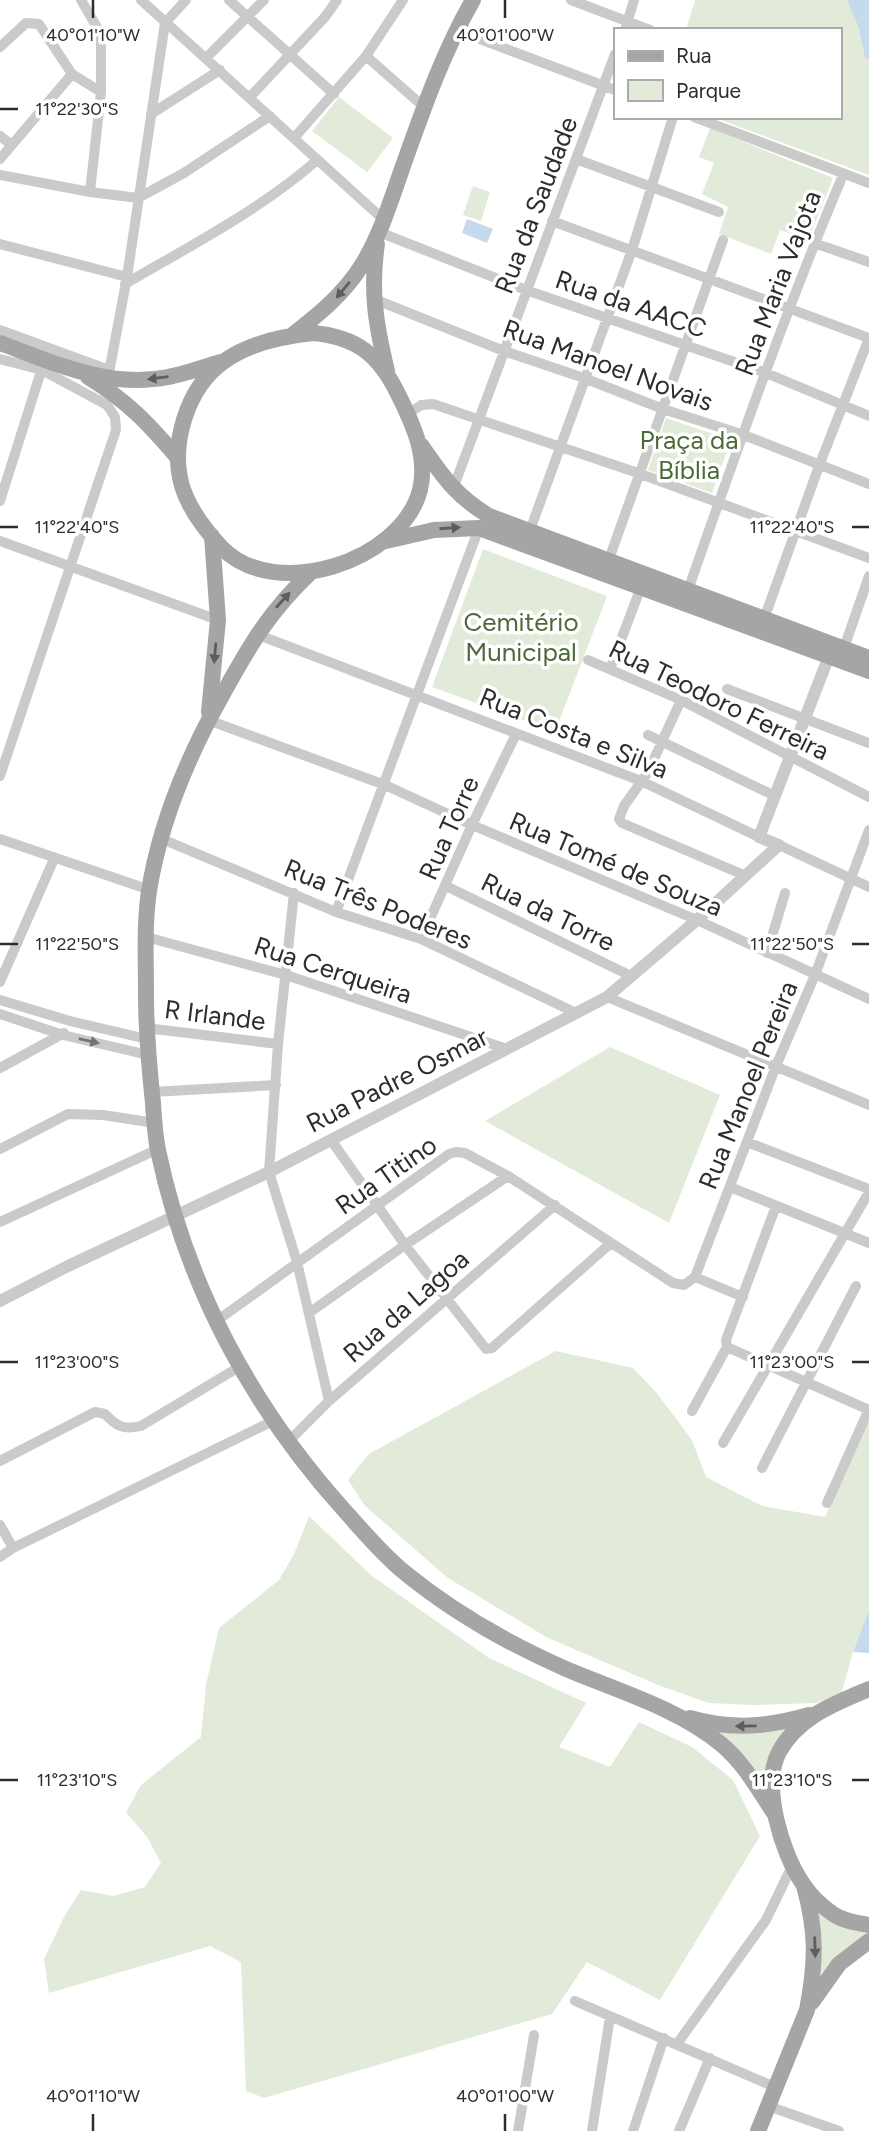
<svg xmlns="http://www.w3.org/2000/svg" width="869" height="2131" viewBox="0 0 869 2131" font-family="Figtree,sans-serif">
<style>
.green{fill:#e2ebda}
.water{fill:#c5daec}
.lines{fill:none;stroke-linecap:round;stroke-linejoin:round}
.minor{stroke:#cacaca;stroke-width:10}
.tertiary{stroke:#cacaca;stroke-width:12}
.primary{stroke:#a5a5a5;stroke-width:16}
.oneway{fill:#5d5d5d}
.oneway2{fill:#747474}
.ticks{fill:none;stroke:#2d2d2d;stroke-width:2.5}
.labels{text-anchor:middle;stroke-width:7;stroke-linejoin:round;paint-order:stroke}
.street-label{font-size:26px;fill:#2d2d2d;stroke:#fff}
.park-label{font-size:26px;fill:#4c6a39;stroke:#fff}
.ticks-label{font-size:18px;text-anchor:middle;fill:#2d2d2d;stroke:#fff;stroke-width:7;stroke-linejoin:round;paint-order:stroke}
</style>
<rect width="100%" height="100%" fill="#fff"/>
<path class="green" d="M695 0H869V175L713 117H839V30H686Z
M339 97 393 138 367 172 312 131Z
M710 128 833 178 809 239 780 230 771 254 719 234 728 207 702 194 714 163 699 157Z
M473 186 490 192 481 221 463 215Z
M666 418 731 440 712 493 648 470Z
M483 549 607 596 555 732 432 687Z
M610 1047 720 1095 669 1223 485 1121Z
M556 1351 633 1368 656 1392 692 1440 706 1477 762 1506 825 1517 869 1421V1610L853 1652 841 1695 816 1703 753 1705 709 1703 658 1685 548 1638 448 1578 365 1506 348 1480 369 1454Z
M309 1516 372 1576 489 1658 586 1703 559 1747 610 1767 639 1722 692 1747 733 1780 760 1836 660 2000 587 1962 552 2014 264 2098 246 2091 241 1962 210 1946 49 1993 44 1959 64 1917 81 1890 113 1896 145 1887 161 1863 147 1837 126 1812 141 1785 201 1737 206 1685 219 1628 279 1580 294 1554Z
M794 1724 767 1790 713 1729Z
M814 1903 869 1929V1935L816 1989Z"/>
<path class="water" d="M847 0H869V59L865 57 859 28Z
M467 219 493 229 487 243 462 233Z
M869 1610V1653L853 1652Z"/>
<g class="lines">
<path class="minor" d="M81 0 98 29 101 39V92L90 192
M141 0 384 220
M229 0 334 94
M571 0 650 30
M456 30 615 90
M625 30 634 0
M0 47 26 23 39 24 72 74 101 92
M366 56 424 107
M206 58 264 0
M250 97 325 17 337 0
M151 114 220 70
M694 117 869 183
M0 136 12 145
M294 138 366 56 403 0
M0 159 72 74
M576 159 719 212
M0 175 90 192 138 198 184 173 270 116
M552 221 869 338
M379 232 526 290 766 373 869 416
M814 243 869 262
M0 244 127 277
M125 284C190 246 260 210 316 161
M374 299 504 351 584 378 663 409 741 434 869 484
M0 330 109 370
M0 359 42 370 107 405 115 417 116 430 0 776
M108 378 127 277 165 23 186 0
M408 414 421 405 433 404 638 473 869 558
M453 489 615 54
M0 501 43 365
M529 533 632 250 673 117
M0 541 218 620
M608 562 723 240
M687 593C736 453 785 312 843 175
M764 619 819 466 869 338
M256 634 641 781 759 837
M844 648 869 576
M588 660 681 700 869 797
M610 669 641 587
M727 689 869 743
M681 700 648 772 624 806 619 819 622 823 746 876
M208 720 385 785 472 825 697 920 869 999
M648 735 775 796
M0 839 150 890
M162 839 336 912 421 939 576 1013
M779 845 869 887
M446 886 631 976
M294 893 278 1044 269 1172 297 1262 329 1401
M336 912C384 784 431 656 479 528
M146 937 286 975 507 1049
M421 939 472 825 516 734
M767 953 785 893
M0 982 54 859
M607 997 869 1105
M0 1000 70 1021 147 1039
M0 1014 63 1035 148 1055
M146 1028 278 1044
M0 1068 64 1033
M152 1092 276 1085
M331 1140 405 1245 486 1349 492 1348 611 1243
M747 1142 869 1189
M0 1149 68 1114 103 1115 155 1123
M730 1187 869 1243
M776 1206 726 1340 727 1347 869 1410
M0 1222 158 1149
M695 1277 776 1066 815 975 869 830
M695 1277 743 1297
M309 1313 405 1245 508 1176
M215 1322 449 1154 456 1152 465 1153 508 1176 673 1283 684 1285 695 1277
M692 1411 727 1347
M288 1442 329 1401 555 1205
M723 1443 869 1192
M0 1461 95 1412 105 1414C117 1427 124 1430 141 1426L239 1367
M762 1468 856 1286
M827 1503 869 1409
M0 1525 13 1548
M0 1557 13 1548 273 1421
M575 2001 777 2088
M677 2044 766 1920 793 1864
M768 2106 839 2131
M518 2131 534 2035
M592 2131 610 2017
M633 2131 664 2038
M679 2131 710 2058"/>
<path class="tertiary" d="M0 1301 68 1266 269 1172 607 997 697 920 779 845 759 837 829 656"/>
<path class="primary" d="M377 244C370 291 376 325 387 371
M313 333C357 337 379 355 398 394 413 424 428 456 420 490 401 562 275 602 222 548 205 530 189 509 182 486 170 444 187 388 223 362 247 344 284 336 313 333Z
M291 336C318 315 344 294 362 265 381 234 391 200 403 166 423 110 443 52 473 0
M0 343C54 363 109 389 168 377 186 374 203 367 221 362
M88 377C127 401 148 423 177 457
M421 445C443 477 456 496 489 516L869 658
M386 541 434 530 479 528 869 671
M311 572C270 611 251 643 224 692 190 752 160 822 149 891 144 925 146 959 146 993 146 1030 149 1066 153 1103 154 1119 155 1135 158 1150 186 1285 252 1408 344 1510 363 1531 382 1554 404 1572 454 1613 507 1643 566 1669 618 1691 677 1708 721 1744 744 1763 758 1789 774 1813
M209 712 218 620 212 536
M869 1689C834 1704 798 1717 779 1752 761 1786 782 1854 803 1884 810 1895 823 1907 833 1914 843 1921 857 1923 869 1925
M690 1718C731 1730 768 1727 809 1715
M812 2002 839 1964 869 1941
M758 2131 807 2010C816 1963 817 1932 804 1886"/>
</g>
<defs><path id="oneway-solid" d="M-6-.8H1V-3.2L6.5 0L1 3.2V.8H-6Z" transform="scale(1.75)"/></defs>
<g class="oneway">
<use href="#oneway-solid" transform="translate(343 290) rotate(130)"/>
<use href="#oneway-solid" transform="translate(158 378) rotate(173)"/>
<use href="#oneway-solid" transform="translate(450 528) rotate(-4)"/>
<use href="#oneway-solid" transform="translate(283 600) rotate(-48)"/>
<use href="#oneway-solid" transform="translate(215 653) rotate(95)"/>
<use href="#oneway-solid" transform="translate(746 1726) rotate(179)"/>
<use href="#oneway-solid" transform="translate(815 1947) rotate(88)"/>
</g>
<use class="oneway2" href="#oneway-solid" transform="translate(89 1041) rotate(13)"/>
<path class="ticks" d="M93 0V18M505 0V18M0 109H18M0 527H18M852 527H869M0 944H18M852 944H869M0 1362H18M852 1362H869M0 1780H18M852 1780H869M93 2114V2131M505 2114V2131"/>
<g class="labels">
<g class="street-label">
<text transform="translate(536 205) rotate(-69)" y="9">Rua da Saudade</text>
<text transform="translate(778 283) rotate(-69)" y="9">Rua Maria Vajota</text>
<text transform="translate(631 304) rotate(19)" y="9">Rua da AACC</text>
<text transform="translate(608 365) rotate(20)" y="9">Rua Manoel Novais</text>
<text transform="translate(719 700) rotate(26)" y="9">Rua Teodoro Ferreira</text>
<text transform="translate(574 733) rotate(22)" y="9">Rua Costa e Silva</text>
<text transform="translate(449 828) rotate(-66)" y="9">Rua Torre</text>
<text transform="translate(616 864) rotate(23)" y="9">Rua Tomé de Souza</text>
<text transform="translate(378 904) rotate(22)" y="9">Rua Três Poderes</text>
<text transform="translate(548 912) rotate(26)" y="9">Rua da Torre</text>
<text transform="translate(333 970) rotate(18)" y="9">Rua Cerqueira</text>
<text transform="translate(215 1015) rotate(7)" y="9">R Irlande</text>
<text transform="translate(397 1080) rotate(-27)" y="9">Rua Padre Osmar</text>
<text transform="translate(748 1085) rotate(-68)" y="9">Rua Manoel Pereira</text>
<text transform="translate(386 1175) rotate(-35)" y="9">Rua Titino</text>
<text transform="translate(406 1306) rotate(-41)" y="9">Rua da Lagoa</text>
</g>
<g class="park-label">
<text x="689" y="449">Praça da<tspan x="689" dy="30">Bíblia</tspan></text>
<text x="521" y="631">Cemitério<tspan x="521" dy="30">Municipal</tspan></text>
</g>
</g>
<g class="ticks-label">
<text x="93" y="41">40°01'10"W</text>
<text x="505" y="41">40°01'00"W</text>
<text x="77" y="115">11°22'30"S</text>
<text x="77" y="533">11°22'40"S</text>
<text x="792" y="533">11°22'40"S</text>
<text x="77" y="950">11°22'50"S</text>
<text x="792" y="950">11°22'50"S</text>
<text x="77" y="1368">11°23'00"S</text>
<text x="792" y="1368">11°23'00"S</text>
<text x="77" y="1786">11°23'10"S</text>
<text x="792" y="1786">11°23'10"S</text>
<text x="93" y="2102">40°01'10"W</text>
<text x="505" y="2102">40°01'00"W</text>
</g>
<rect x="614" y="28" width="228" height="91" fill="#ffffff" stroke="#ababab" stroke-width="2"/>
<rect x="628" y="51" width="35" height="10" fill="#a5a5a5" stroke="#ababab" stroke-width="2"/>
<text x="676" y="63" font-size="21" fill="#2d2d2d">Rua</text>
<rect x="628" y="80" width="35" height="21" fill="#e2ebda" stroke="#ababab" stroke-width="2"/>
<text x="676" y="98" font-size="21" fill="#2d2d2d">Parque</text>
</svg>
